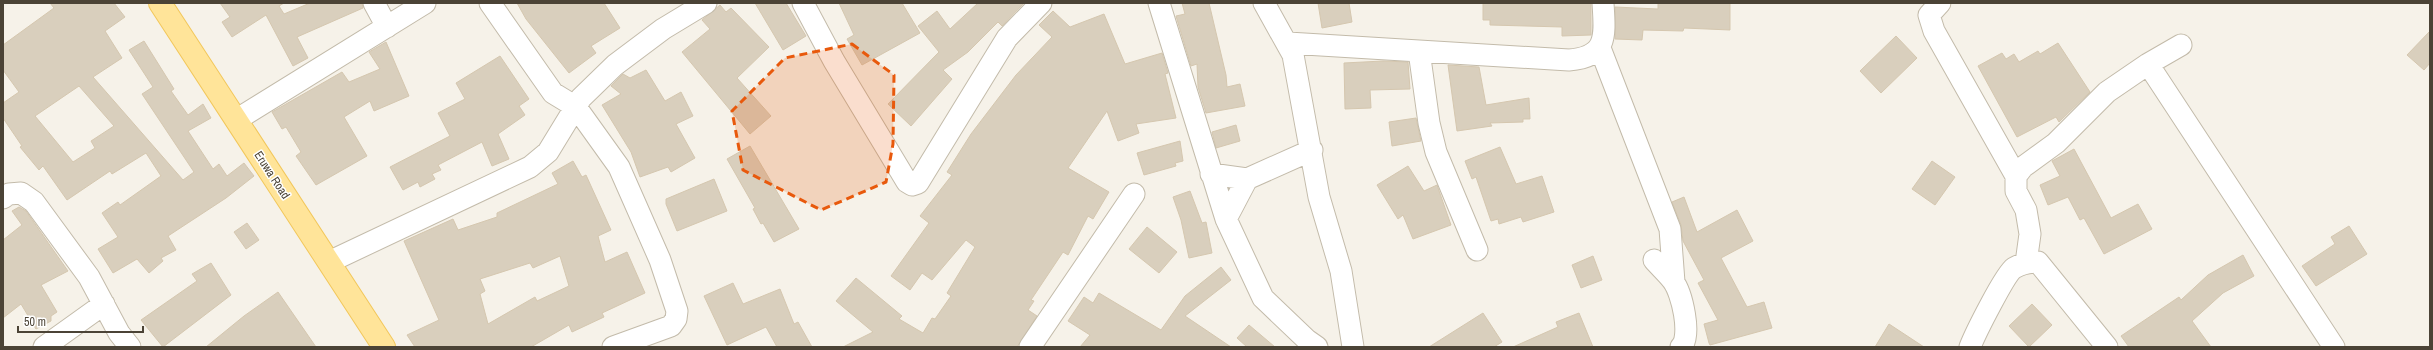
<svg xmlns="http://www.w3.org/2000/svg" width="2433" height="350" viewBox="0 0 2433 350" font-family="'Archivo Narrow',sans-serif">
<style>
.building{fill:#d9cfbd;stroke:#d5c7af;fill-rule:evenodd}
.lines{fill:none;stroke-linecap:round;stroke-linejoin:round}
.minor-casing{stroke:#c3bbaa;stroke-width:23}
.major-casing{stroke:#f2c75b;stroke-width:24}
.minor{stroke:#fff;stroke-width:21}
.major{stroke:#ffe499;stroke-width:22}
.marked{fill:#e8590c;fill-opacity:0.2;stroke:#e8590c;stroke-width:3;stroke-dasharray:8 5;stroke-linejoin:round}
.labels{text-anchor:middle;stroke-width:3;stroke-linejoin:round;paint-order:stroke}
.street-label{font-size:12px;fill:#4b4336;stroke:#fff}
</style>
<rect width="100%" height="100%" fill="#f6f2e9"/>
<path class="building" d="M50 3H114L125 17 105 31 122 58 93 77 183 180 194 172 142 94 153 87 129 50 144 41 174 89 171 91 188 115 203 104 211 118 188 131 213 169 219 164 227 176 244 163 254 176 226 198 168 236 176 250 161 258 163 261 149 273 137 259 113 273 98 249 118 237 102 213 118 202 120 205 161 176 146 153 112 174 110 171 67 200 43 166 39 170 20 147 22 146 3 118V103L19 92 3 70V45L54 8ZM79 86 114 126 91 141 95 148 73 162 35 116Z
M220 3H284L279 6 284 14 310 3H362L363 8 297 37 308 58 293 66 266 15 232 37 222 22 230 17Z
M517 3H604L620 28 591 46 596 53 569 73 526 19Z
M755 3H786L806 36 783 50Z
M839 3H902L920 33 862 65 847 39 854 35Z
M978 3H1024L1002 26 998 22 968 52 943 70 952 79 911 126 888 104 939 52 918 26 937 11 950 29Z
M1182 3H1209L1226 75 1227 87 1240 84 1245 106 1206 113 1198 87 1197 64 1191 66 1176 16 1185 14Z
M1318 3H1349L1352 22 1322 28Z
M1483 3H1591V35L1562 36V27L1490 25V20H1483Z
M1658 3H1730V30L1684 28 1683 31 1643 30 1642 40 1615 39V7L1658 9Z
M720 5 726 12 731 8 769 47 737 78 771 116 750 134 682 52 710 29 702 20Z
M1053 11 1070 27 1104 14 1125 64 1162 53 1168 73 1165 74 1176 118 1136 124 1139 133 1118 141 1107 111 1068 168 1109 192 1093 219 1088 216 1068 255 1063 252 1031 300 1034 301 1028 310 1037 316 1017 347H843L873 332 836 301 856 278 902 316 899 319 923 333 932 318 935 319 951 296 947 293 975 247 966 240 932 280 922 273 910 290 891 276 929 223 920 216 952 175 947 172 971 134 1016 75 1052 37 1039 25Z
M2430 31V63L2424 70 2407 55Z
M1896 36 1917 58 1881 93 1860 71Z
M386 42 409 96 374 111 370 101 344 117 367 156 316 185 296 156 301 152 286 127 282 129 272 112 342 72 349 82 380 69 369 52Z
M2058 43 2090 92 2059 122 2056 117 2017 137 1978 66 2002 53 2006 59 2014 54 2019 62 2038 51 2040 54Z
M500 56 529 99 519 106 525 115 498 134 509 159 492 166 482 142 438 165 441 170 432 174 435 179 420 187 418 182 403 190 390 167 450 136 438 113 465 99 456 83Z
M1383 61 1408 62 1410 89 1370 90 1371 108 1345 109 1344 63Z
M1448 65 1479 67 1486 105 1529 98 1530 119H1523V122L1490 123 1492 126 1457 131Z
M646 70 665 101 681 92 693 116 676 124 695 158 671 172 668 167 640 177 631 152 602 105 621 94 611 86 623 74 630 78Z
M1416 118 1421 141 1392 146 1389 122Z
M1236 125 1240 141 1216 148 1212 132Z
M1180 141 1183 161 1175 163 1176 166 1144 175 1137 153Z
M750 146 799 229 774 242 763 223 761 224 753 209 755 208 727 159Z
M1500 147 1516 184 1542 176 1554 212 1523 222 1521 217 1499 224 1498 219 1491 221 1476 177 1472 179 1465 161Z
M2074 149 2111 218 2138 204 2152 229 2104 254 2084 218 2080 220 2068 197 2048 205 2040 185 2060 176 2052 161Z
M573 161 582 177 586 175 611 230 598 236 605 262 627 252 645 293 602 313 604 317 572 332 569 325 531 347H415L407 335 439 320 404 241 453 219 458 230 497 217V213L558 184 552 173ZM560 256 569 286 537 301 535 297 488 324 480 294 485 291 480 279 530 263 533 268Z
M1932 161 1955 177 1935 205 1912 189Z
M1408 166 1424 191 1437 185 1451 225 1413 239 1403 215 1398 219 1377 185Z
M714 179 727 211 677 231 666 204V199Z
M1190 191 1202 223 1206 222 1212 253 1189 258 1181 220 1173 197Z
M1684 197 1697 232 1737 210 1753 241 1721 258 1747 307 1764 302 1772 328 1710 345 1709 343 1704 324 1718 320 1698 283 1704 280 1683 241 1681 225 1672 202Z
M19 207 26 211 68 271 41 285 57 312 51 316V321L36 329 21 304 3 318V240L22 225 12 211Z
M247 223 259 240 246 249 234 232Z
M2349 226 2367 254 2316 286 2302 266 2335 244 2331 237Z
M1147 227 1177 252 1159 273 1129 249Z
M2243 255 2254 276 2223 293 2192 321 2211 347H2129L2121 336 2179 297 2181 300 2208 275Z
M1593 256 1602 280 1581 288 1572 265Z
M211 263 231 295 163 347 141 320 197 281 192 274Z
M1221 267 1231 280 1185 316 1231 347H1080L1090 335 1068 321 1084 297 1093 303 1099 293 1161 330 1185 296Z
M733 283 743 304 780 289 794 324 798 322 812 347H777L766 327 727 345 704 296Z
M278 292 316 347H206L244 316Z
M2032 304 2052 325 2029 347 2009 326Z
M1483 313 1502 342 1494 347H1429Z
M1579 313 1593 347H1513L1558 327 1556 322Z
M1889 324 1924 347H1875Z
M1249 325 1275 347H1247L1237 338Z"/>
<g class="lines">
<g class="minor-casing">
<path id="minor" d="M374 3 387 27
M490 3 553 93 576 107 619 167 660 260 677 311 676 319 671 326 613 347
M803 3 834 61 907 182 912 185 918 183 1007 38 1041 3
M1159 3 1226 219 1263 298 1307 340 1317 347
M1264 3 1293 55 1319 197 1341 271 1353 347
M1940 3 1929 15 1934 31 2016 176
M1288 43 1569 60C1608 57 1605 36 1603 3
M1600 48 1670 229 1674 282
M1419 51 1429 123 1436 152 1477 250
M2148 64 2334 347
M236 120 425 3
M1211 174 1247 179 1312 150
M3 198 9 194 21 193 34 202 89 277 119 333 130 347
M1226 219 1247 179
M1654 260C1660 267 1668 274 1673 281 1682 293 1692 336 1681 347
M329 262 530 167 548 152 581 98 615 65 663 29 706 3
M2026 263 2030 234 2026 210 2016 191V176L2023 167 2056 143 2107 92 2148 64 2181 45
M44 347 104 304
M1030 347 1134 194
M1970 347C1975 334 2005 274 2014 268 2022 263 2030 262 2038 262L2107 347"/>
</g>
<g class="major-casing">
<path id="major" d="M160 3 384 347"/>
</g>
<use href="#minor" class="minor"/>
<use href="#major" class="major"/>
</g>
<path class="marked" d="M852 44 894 75 893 144 886 182 821 210 743 170 732 111 785 58Z"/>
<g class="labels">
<g class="street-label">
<text transform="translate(272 175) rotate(57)" y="4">Eruwa Road</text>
</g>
</g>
<rect width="2433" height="350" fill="none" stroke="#4b4336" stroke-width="8"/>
<path d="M18 326v6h125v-6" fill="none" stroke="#4b4336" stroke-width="2"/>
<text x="24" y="326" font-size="12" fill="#4b4336" stroke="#ffffff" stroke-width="3" paint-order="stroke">50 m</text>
</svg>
